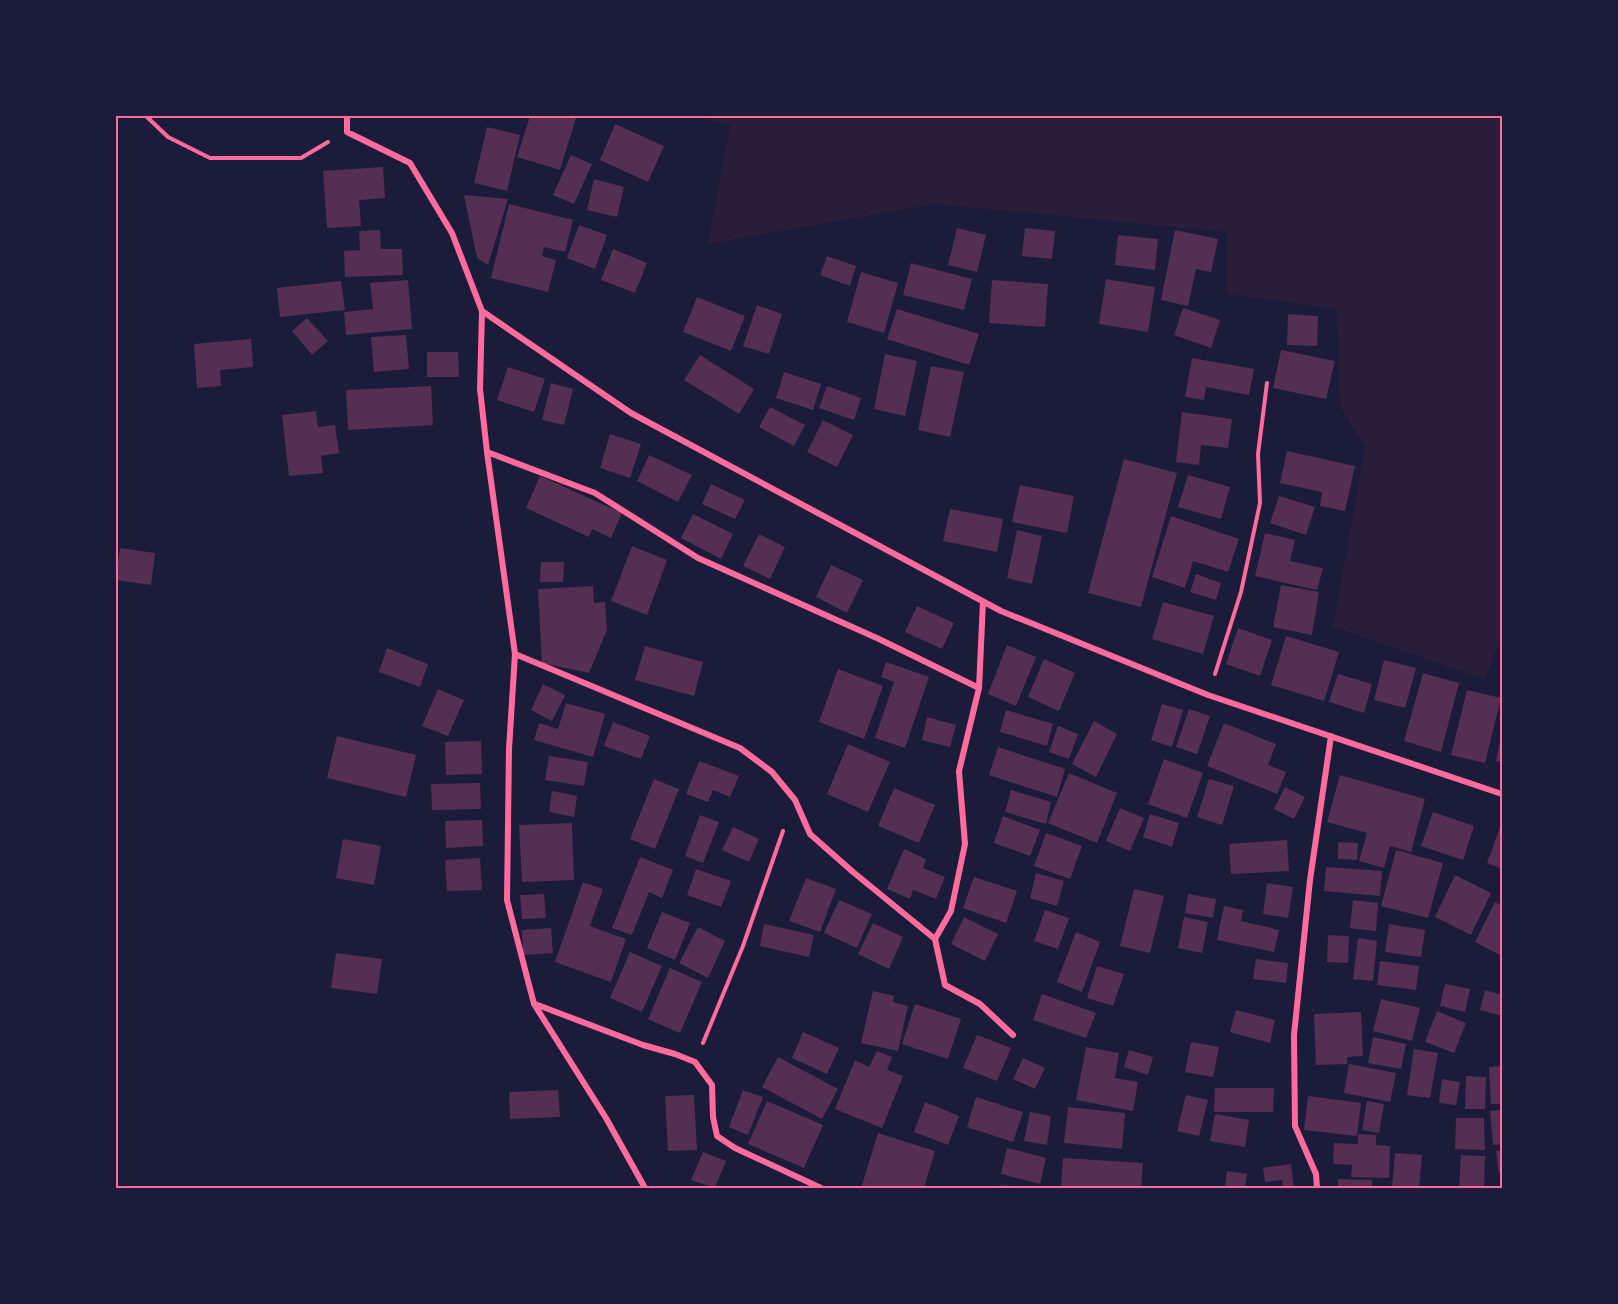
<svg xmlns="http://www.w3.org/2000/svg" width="1618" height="1304" viewBox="0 0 1618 1304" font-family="Bitter,serif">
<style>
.green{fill:#2a1e3b}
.building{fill:#542f53}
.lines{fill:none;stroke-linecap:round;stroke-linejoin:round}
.path{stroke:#ff6b9d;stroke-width:4}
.minor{stroke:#ff6b9d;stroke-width:6}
.neatline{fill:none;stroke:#ff6b9d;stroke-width:2}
</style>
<rect width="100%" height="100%" fill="#1b1b3a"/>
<path class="green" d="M691 116H1502V635L1485 679 1333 627 1365 448 1340 406 1337 309 1227 294V232L935 204 708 244 730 125Z"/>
<path class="building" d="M530 116H567L576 118 560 170 517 157Z
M615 124 664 146 648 182 600 160Z
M487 127 520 135 507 191 474 183Z
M571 155 592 164 574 204 553 195Z
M383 167 385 198 359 200 361 226 327 228 323 171Z
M594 179 624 187 617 217 587 210Z
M464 195 508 199 488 265 477 258Z
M509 204 573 220 565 252 544 247 542 256 556 260 548 292 491 278Z
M579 225 607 235 595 269 567 258Z
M957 228 986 235 977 272 948 265Z
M1025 228 1055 231 1052 259 1022 256Z
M380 230 381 249H402L403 275 345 277 344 251 360 250 359 231Z
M1175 230 1218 239 1211 272 1196 269 1188 306 1161 300Z
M1118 235 1158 239 1155 270 1115 265Z
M613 249 647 263 635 293 601 280Z
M827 256 856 266 850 286 820 275Z
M911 263 972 279 964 310 903 295Z
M861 272 898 283 884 333 847 322Z
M1106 279 1155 287 1148 332 1099 324Z
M408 280 412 329 346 335 344 312 373 309 370 283Z
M992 280 1048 284 1045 327 989 323Z
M341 281 345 310 280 317 277 288Z
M697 297 745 316 731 351 683 332Z
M757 305 782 314 769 354 743 346Z
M1183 308 1220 320 1211 348 1174 335Z
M897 309 979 334 969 365 887 339Z
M1288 314 1318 316 1317 346 1287 345Z
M307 318 328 341 312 355 292 331Z
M406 335 409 369 374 372 371 337Z
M251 339 253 367 220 370 221 386 197 388 194 344Z
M1281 350 1335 361 1326 399 1273 388Z
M427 352H458L459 377H427Z
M885 354 917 361 905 416 874 409Z
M700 355 754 389 739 414 684 380Z
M1192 358 1254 369 1249 395 1206 387 1204 400 1185 397Z
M931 366 964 372 950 437 918 430Z
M508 367 545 379 534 412 497 400Z
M784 372 821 384 813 410 776 398Z
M551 383 573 389 564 425 542 420Z
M431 386 433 425 348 430 346 390Z
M827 386 861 398 854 420 819 408Z
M770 407 805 425 794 446 759 427Z
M316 411 318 427 335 425 339 453 321 456 323 473 289 476 282 415Z
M1182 412 1232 419 1228 448 1201 445 1199 465 1176 462Z
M823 420 853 435 837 467 807 452Z
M610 434 641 444 630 478 600 468Z
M1287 451 1355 466 1345 511 1320 506 1322 492 1280 483Z
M649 455 692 475 678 502 637 481Z
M1124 459 1177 473 1141 607 1088 593Z
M1188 475 1230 487 1221 519 1178 507Z
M540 476 622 513 611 538 592 529 589 537 526 508Z
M711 484 745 500 735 519 702 504Z
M1020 485 1074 496 1067 533 1012 522Z
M1279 496 1315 507 1306 535 1270 523Z
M950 509 1003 519 997 552 943 541Z
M693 514 733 534 721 559 681 538Z
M1171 516 1239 539 1228 572 1193 561 1185 588 1152 577Z
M1017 530 1042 536 1032 584 1007 578Z
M1265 533 1295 540 1290 561 1323 568 1317 590 1255 576Z
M759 534 785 547 770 579 743 566Z
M632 546 667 560 647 615 611 601Z
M120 548 155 553 151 585 116 580Z
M541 562H564L563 582H540Z
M831 565 863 580 847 613 816 597Z
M1196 574 1221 583 1216 600 1190 592Z
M1281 585 1319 592 1312 635 1273 627Z
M593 586 594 603 605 602 607 630 589 673 542 663 538 589Z
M1163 602 1214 616 1203 654 1152 639Z
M917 606 954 623 942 649 905 632Z
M1238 628 1272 640 1260 676 1226 664Z
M1286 636 1339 652 1324 701 1271 685Z
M1007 645 1036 657 1016 706 988 694Z
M645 646 703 662 694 696 635 680Z
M387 648 428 664 420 687 379 672Z
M1044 659 1075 673 1059 711 1028 697Z
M1384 660 1416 668 1405 708 1374 700Z
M886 662 929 677 905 748 875 738 894 682 881 677Z
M838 669 883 686 864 739 819 722Z
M1423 673 1459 683 1441 752 1404 741Z
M1338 674 1372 684 1364 713 1329 702Z
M543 684 565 695 552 721 531 710Z
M438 689 464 700 448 736 422 726Z
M1467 690 1501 698 1485 763 1451 755Z
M566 703 605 714 593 757 534 740 539 723 558 729Z
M1162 704 1183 710 1172 747 1151 740Z
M1189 709 1210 716 1197 754 1176 747Z
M1006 710 1053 724 1047 746 1000 732Z
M927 717 956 725 950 747 922 740Z
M1094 721 1117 734 1096 777 1072 764Z
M613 722 650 736 641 759 604 746Z
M1224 723 1276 744 1268 765 1286 772 1277 794 1207 766Z
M1058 726 1078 734 1069 759 1049 752Z
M337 736 416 755 406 797 327 778Z
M1501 736H1502V762L1496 761Z
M481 741 482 774 446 775 445 742Z
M848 744 890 762 868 812 827 794Z
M998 747 1065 769 1057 797 989 775Z
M549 756 588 762 584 786 545 780Z
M1164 759 1203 773 1187 818 1148 804Z
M699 761 739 776 730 797 713 790 708 802 686 794Z
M1069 773 1117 793 1097 843 1048 823Z
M1340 775 1425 799 1411 852 1390 846 1384 868 1359 861 1367 833 1327 822Z
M654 779 679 789 655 849 630 839Z
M1209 779 1234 786 1222 825 1197 817Z
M480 783 481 809 432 810 431 784Z
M1285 787 1305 797 1294 819 1274 809Z
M894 788 935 805 919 843 878 826Z
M1011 790 1051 802 1046 824 1005 812Z
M552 791 577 796 574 817 549 812Z
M1120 808 1144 818 1130 851 1106 841Z
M1433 812 1474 826 1463 860 1421 846Z
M1150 814 1179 823 1172 847 1143 837Z
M700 815 719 822 703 863 685 856Z
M1003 816 1040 830 1030 856 994 843Z
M482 820 483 846 446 848 445 821Z
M1502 822V869L1487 863Z
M572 823 574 880 522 882 519 825Z
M733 827 759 839 749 862 722 850Z
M1046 833 1082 846 1070 879 1034 866Z
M343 839 381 846 374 885 336 878Z
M1287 840 1289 871 1231 874 1229 844Z
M1338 842 1358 843 1357 860 1338 859Z
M904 849 926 859 923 868 945 877 936 899 913 890 910 899 887 889Z
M1396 850 1443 863 1428 918 1381 906Z
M640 857 673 870 662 898 649 892 632 935 612 928Z
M480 858 482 890 447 891 445 860Z
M1326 867 1382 871 1380 896 1324 891Z
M696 869 731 881 721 907 687 895Z
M1036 873 1064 881 1057 906 1030 898Z
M1455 875 1491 893 1471 935 1435 917Z
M974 877 1017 891 1006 923 963 908Z
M806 878 836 889 820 932 789 921Z
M583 882 603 889 590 926 626 939 611 982 555 962Z
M1267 883 1293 887 1288 918 1263 914Z
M1134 889 1164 896 1150 953 1120 946Z
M544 894 546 918 522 919 520 895Z
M1188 894 1216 899 1213 918 1185 913Z
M839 900 872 914 857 948 824 933Z
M1353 900 1378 903 1376 931 1350 928Z
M1495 902 1502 906V956L1475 942Z
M1224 906 1243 910 1241 921 1279 930 1274 952 1217 940Z
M1045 910 1069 918 1058 949 1034 941Z
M662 912 690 923 675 960 647 948Z
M964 917 998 934 985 961 951 944Z
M1184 917 1208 922 1202 953 1178 948Z
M873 923 903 937 889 969 858 954Z
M764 924 814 935 809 957 760 946Z
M1389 924 1425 930 1421 957 1385 952Z
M698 927 725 941 708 978 679 963Z
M551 928 553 953 523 955 522 930Z
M1076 932 1100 942 1082 992 1057 982Z
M1328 935 1349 936 1348 963 1327 962Z
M1358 938 1377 941 1373 981 1353 979Z
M630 952 662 966 642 1012 610 998Z
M336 953 382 959 377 994 331 988Z
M1256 959 1288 963 1286 983 1253 979Z
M1380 961 1419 966 1416 990 1377 985Z
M1097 966 1124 974 1113 1006 1087 998Z
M670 968 702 982 680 1033 648 1019Z
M1445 984 1470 989 1465 1012 1440 1006Z
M1485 990 1502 995V1016L1480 1010Z
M873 991 894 996 893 1002 908 1006 898 1051 861 1043Z
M1042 994 1096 1013 1086 1038 1033 1020Z
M1381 999 1420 1008 1412 1041 1373 1031Z
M915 1004 961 1019 948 1059 902 1044Z
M1236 1010 1275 1020 1270 1043 1230 1032Z
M1437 1011 1466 1023 1454 1053 1425 1042Z
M1361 1012 1363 1056 1347 1057V1064L1316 1065 1314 1014Z
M803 1032 839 1048 827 1074 792 1058Z
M977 1035 1011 1048 997 1081 963 1068Z
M1373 1037 1406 1044 1401 1069 1368 1063Z
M1191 1042 1219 1047 1213 1077 1185 1072Z
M1086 1047 1119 1053 1115 1078 1138 1082 1133 1111 1076 1100Z
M1414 1049 1438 1053 1430 1098 1407 1095Z
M1129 1050 1153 1057 1148 1075 1124 1067Z
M877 1051 892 1057 887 1070 903 1076 882 1128 835 1109 855 1060 869 1067Z
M778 1057 838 1089 822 1119 762 1087Z
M1023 1058 1045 1068 1035 1089 1013 1079Z
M1349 1064 1396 1073 1390 1102 1344 1093Z
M1502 1066V1104H1491L1489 1067Z
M1466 1076 1486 1077 1485 1109H1465Z
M1442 1079 1460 1082 1456 1105 1439 1103Z
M1215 1088H1274L1273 1112H1214Z
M558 1090 560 1117 510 1119 509 1092Z
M743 1090 763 1097 748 1135 729 1127Z
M694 1095 697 1150 668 1151 665 1096Z
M1186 1095 1208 1100 1199 1136 1177 1131Z
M1308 1096 1361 1103 1357 1136 1304 1130Z
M976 1097 1023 1112 1013 1142 967 1127Z
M767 1101 823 1125 804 1168 748 1144Z
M1367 1101 1384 1104 1379 1133 1362 1130Z
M925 1102 959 1116 948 1145 914 1132Z
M1068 1107 1125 1113 1122 1149 1064 1143Z
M1502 1110V1144L1493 1145 1490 1111Z
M1030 1112 1051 1116 1047 1145 1024 1141Z
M1215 1114 1249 1120 1245 1147 1210 1141Z
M1456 1118H1484L1485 1150 1455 1149Z
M878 1133 935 1151 924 1188H861Z
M1358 1134 1376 1135V1145L1390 1146 1389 1178 1351 1177 1352 1165 1333 1164 1334 1143 1358 1144Z
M1007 1148 1046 1158 1040 1184 1001 1174Z
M1502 1150V1172L1499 1173 1496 1151Z
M703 1152 726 1161 715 1188 691 1180Z
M1395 1153 1422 1155 1419 1188H1392Z
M1461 1155 1485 1156 1484 1188H1459Z
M1063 1158 1143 1163 1141 1188H1061Z
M1291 1164 1294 1188H1283L1282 1180 1265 1182 1263 1168Z
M1227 1171 1247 1174 1245 1188H1225Z
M1338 1179 1372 1180V1188H1338Z
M999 1185 1031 1187V1188H999Z"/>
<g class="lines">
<path class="path" d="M146 116 168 137 210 158H301L328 142
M1215 674 1241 592 1260 503 1258 454 1267 383
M703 1043 743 946 783 831"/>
<path class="minor" d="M347 116V132L410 163 452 233 482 311 480 389 487 452 515 654 509 749 507 900 534 1004 606 1118 645 1188
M482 311 631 413 1001 611 1208 695 1502 794
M487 452 595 493 698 558 879 639 979 688
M515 654 740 748 772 772 795 800 810 834 853 872 935 939 945 985 980 1004 1013 1035
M935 939 951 911 965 844 959 771 979 688 983 602
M535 1004 643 1045 675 1054 695 1062 712 1085 713 1117 717 1136 735 1148 821 1188
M1317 1188 1316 1174 1295 1126 1294 1035 1310 880 1331 736"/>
</g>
<rect width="1618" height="1304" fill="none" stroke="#1b1b3a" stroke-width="234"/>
<rect x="117" y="117" width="1384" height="1070" class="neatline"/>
</svg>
